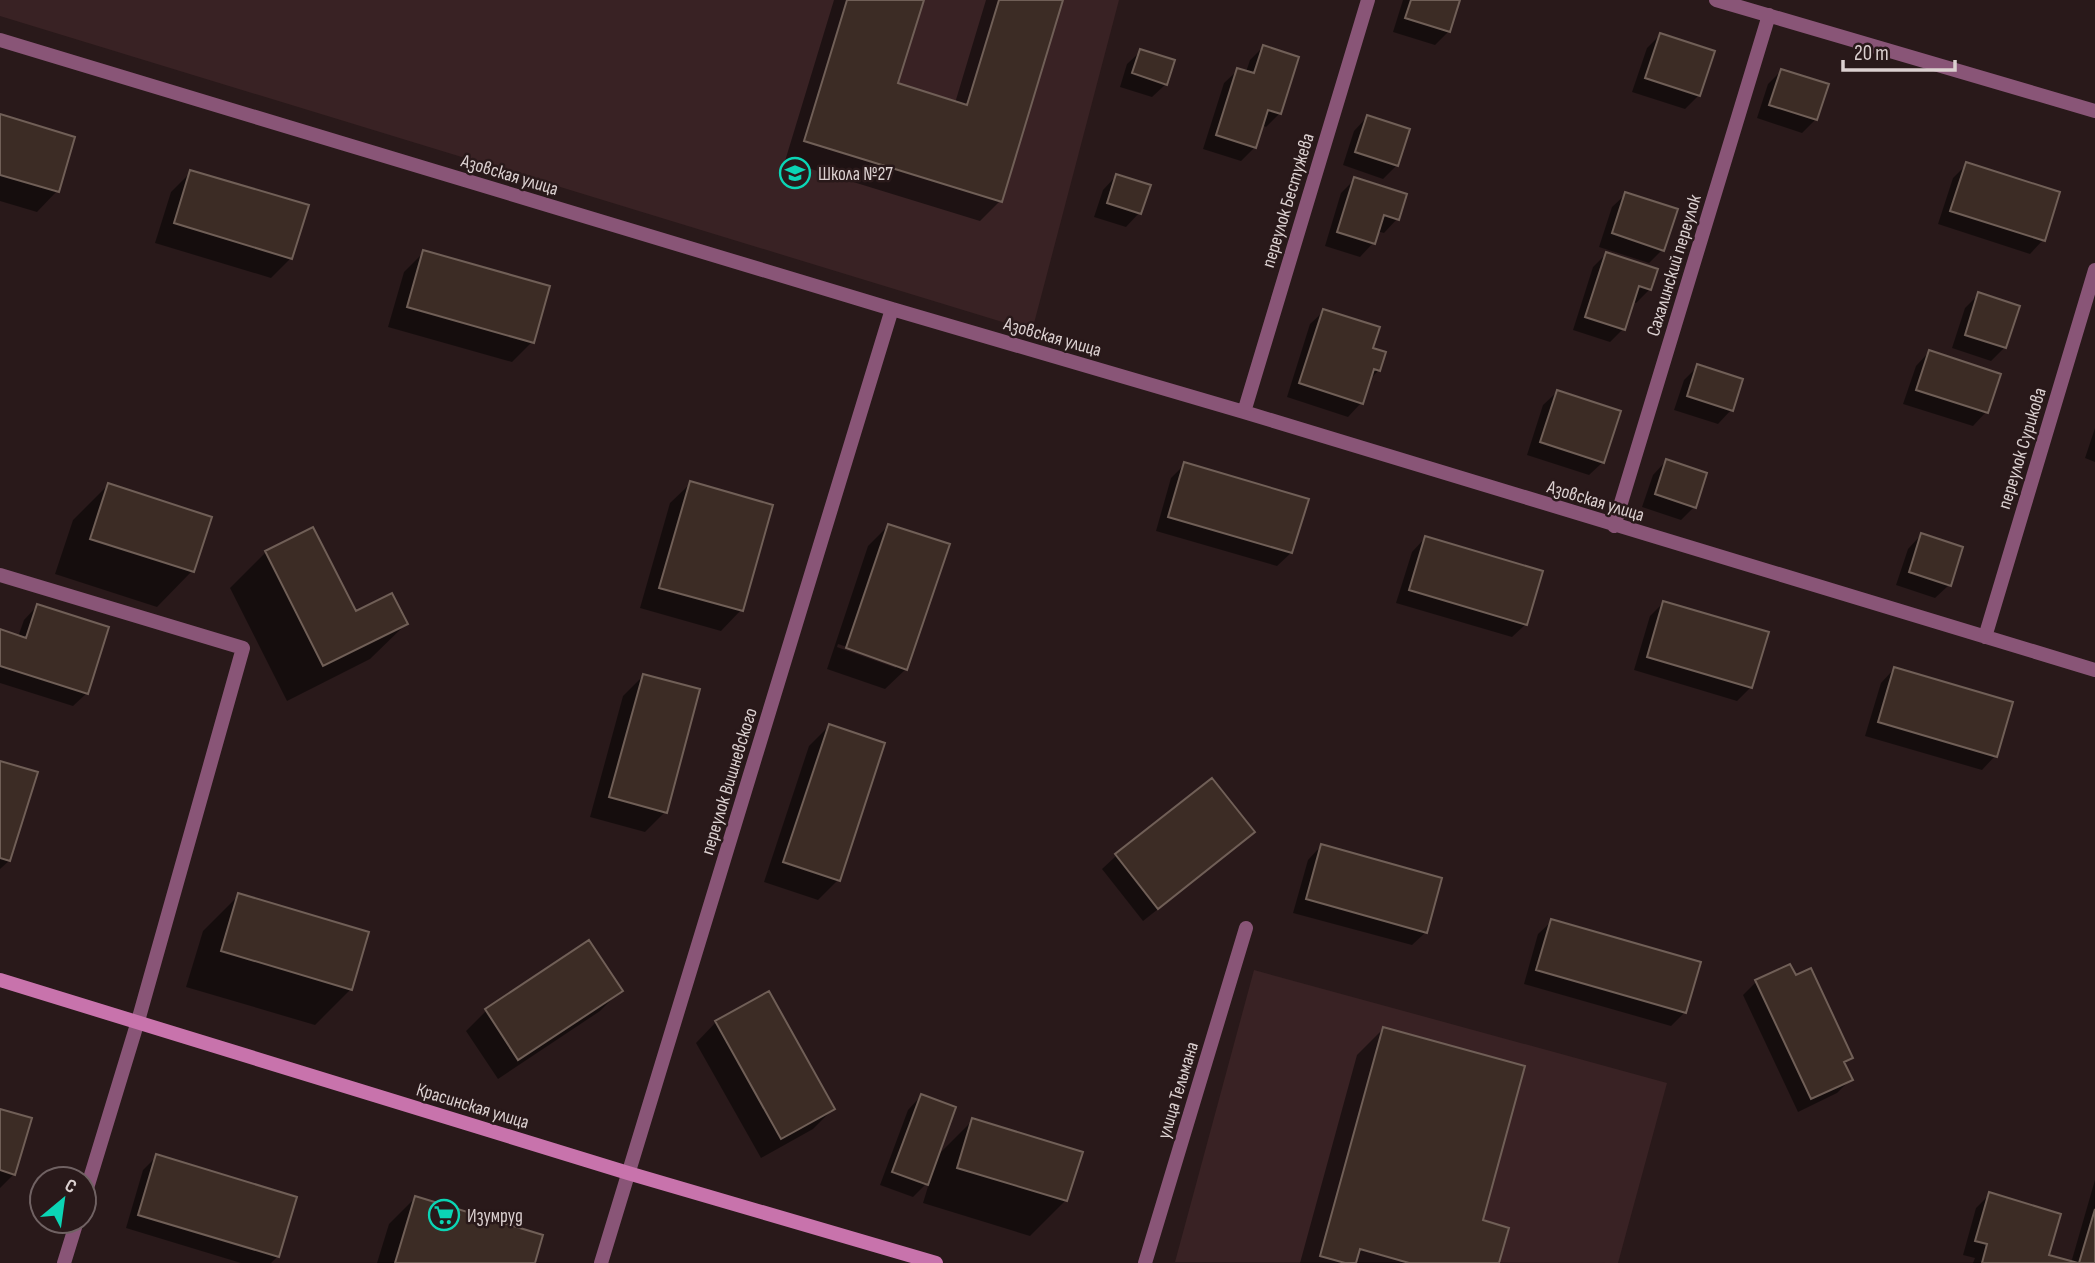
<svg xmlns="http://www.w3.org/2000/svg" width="2095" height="1263" viewBox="0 0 2095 1263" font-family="'Sofia Sans Condensed',sans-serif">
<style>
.built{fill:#392224}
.shadow{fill:#0007;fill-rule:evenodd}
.building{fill:#3c2c25;stroke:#705f57;stroke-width:2}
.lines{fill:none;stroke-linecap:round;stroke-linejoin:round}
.lane{stroke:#895577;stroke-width:14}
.street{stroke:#895577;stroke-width:14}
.secondary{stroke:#c873ac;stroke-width:14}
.labels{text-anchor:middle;stroke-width:5;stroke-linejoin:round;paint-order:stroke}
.poi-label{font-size:19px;fill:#dbd0d0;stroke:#29191a;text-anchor:start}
.street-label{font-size:19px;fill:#dbd0d0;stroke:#29191a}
</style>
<rect width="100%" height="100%" fill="#29191a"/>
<path class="built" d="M0 0H1119L1032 331 0 16Z
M1254 970 1667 1083 1618 1263 1175 1262Z"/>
<path class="shadow" d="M834 0H922L896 84 955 103 986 0H1062L1000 201 980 221 785 161Z
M1403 0H1458L1449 31 1435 45 1393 32Z
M1660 35 1699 95 1685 109 1632 92 1647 48Z
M1263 47 1280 113 1266 127 1262 125 1255 147 1241 161 1203 149 1224 83 1238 70 1246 72 1250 60Z
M1141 51 1166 84 1152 97 1120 87 1127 64Z
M1781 71 1816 119 1802 133 1757 118 1768 84Z
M0 116 57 191 37 212 0 201Z
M1367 117 1397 165 1383 179 1343 165 1354 131Z
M1967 164 2043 240 2030 254 1938 224 1953 178Z
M191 172 291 258 271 278 155 243 171 192Z
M1116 176 1139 213 1126 227 1094 217 1103 190Z
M1355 179 1397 219 1384 233 1377 231 1373 243 1360 257 1325 246 1341 193Z
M1626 194 1662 250 1649 263 1599 247 1612 207Z
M424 252 532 342 512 362 388 327 404 272Z
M1606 254 1656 270 1649 290 1636 303 1632 302 1623 329 1610 342 1573 330 1593 267Z
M1979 294 2005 347 1991 361 1952 348 1965 308Z
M1324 311 1371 349 1384 353 1378 371 1369 380 1361 403 1348 417 1287 397 1310 324Z
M1929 352 1986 412 1973 426 1903 404 1916 366Z
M1698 366 1731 410 1718 424 1674 410 1684 380Z
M1557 392 1603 462 1589 475 1527 455 1543 405Z
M2095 428V462L2085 458Z
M1666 461 1694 507 1681 520 1642 507 1653 475Z
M1185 464 1291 553 1277 566 1156 531 1171 478Z
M691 483 741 610 721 631 640 608 670 503Z
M108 485 192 571 157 607 55 574 73 520Z
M888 526 906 669 885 689 827 669 868 546ZM838 644 896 664V668L837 647Z
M1921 535 1949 585 1935 598 1896 585 1908 549Z
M1425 538 1526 624 1512 637 1396 603 1412 552Z
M266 552 355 613 406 624 370 659 287 701 230 588Z
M1663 603 1751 687 1737 701 1634 670 1650 616Z
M37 606 87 693 73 706 0 683V632L18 637 24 620Z
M1894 669 1995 756 1982 770 1865 736 1881 683Z
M643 676 665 812 645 832 590 817 623 696Z
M829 726 838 880 818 900 764 882 809 746Z
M0 763 9 861 0 869Z
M1212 780 1253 832 1239 845 1143 921 1102 869 1116 856Z
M1321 846 1426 932 1412 945 1293 913 1308 860Z
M239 895 367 933 350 990 315 1025 186 987 203 931Z
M1552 921 1685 1012 1671 1026 1524 984 1538 934Z
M588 942 620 991 600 1011 498 1079 466 1031 486 1011Z
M1756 982 1851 1057 1844 1064 1851 1079 1837 1093 1798 1112 1743 995Z
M716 1022 833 1109 813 1129 761 1158 696 1043Z
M1383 1029 1481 1222 1497 1263H1300L1357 1055Z
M921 1096 936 1157 973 1120 1066 1200 1030 1236 923 1203 930 1180 913 1197 880 1185 908 1110Z
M0 1110 14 1174 0 1188Z
M157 1156 278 1256 271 1263H241L126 1228 143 1170Z
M2095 1180V1263H1973L1975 1258 1963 1255 1976 1208 1990 1194 2047 1256 2071 1263Z
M415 1198 533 1263H377L389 1224Z"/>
<path class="building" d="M847 0H924L898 83 967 105 999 0H1063L1002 202 804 141Z
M1411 0H1460L1450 32 1405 18Z
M1660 33 1715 51 1700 96 1645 78Z
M1263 45 1299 57 1281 114 1268 110 1256 148 1216 135 1237 68 1254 73Z
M1140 49 1175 60 1167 85 1132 73Z
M1781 69 1829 84 1817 120 1769 105Z
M0 114 75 137 59 192 0 175Z
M1367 115 1410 129 1398 166 1355 152Z
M1966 162 2060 192 2045 241 1950 211Z
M190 170 309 205 292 259 174 223Z
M1116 174 1151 185 1141 214 1107 203Z
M1354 177 1407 194 1399 220 1384 215 1375 244 1337 232Z
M1625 192 1678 209 1664 251 1612 233Z
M423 250 550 286 534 343 407 307Z
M1606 252 1658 269 1651 290 1639 286 1625 330 1585 317Z
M1978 292 2020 306 2006 348 1965 335Z
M1323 309 1380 327 1373 348 1386 352 1380 371 1374 369 1363 404 1299 383Z
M1929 350 2001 374 1988 413 1916 390Z
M1697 364 1743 379 1733 411 1687 396Z
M1557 390 1621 411 1604 463 1540 442Z
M1666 459 1707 473 1696 508 1655 494Z
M1184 462 1309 499 1292 553 1168 517Z
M690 481 773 505 743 611 659 588Z
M108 483 212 517 194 572 90 539Z
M888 524 950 544 907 670 846 648Z
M313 527 356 611 392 593 408 624 323 666 265 551Z
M1921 533 1963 547 1951 586 1909 572Z
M1425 536 1543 571 1527 625 1409 590Z
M1663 601 1769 632 1752 688 1647 657Z
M37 604 109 627 88 694 0 666V629L26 638Z
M1894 667 2013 702 1997 757 1878 722Z
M643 674 700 689 667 813 609 797Z
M829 724 885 743 840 881 783 862Z
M0 761 38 772 10 861 0 858Z
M1212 778 1255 832 1158 909 1115 854Z
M1321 844 1442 878 1427 933 1306 899Z
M238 893 369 932 352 990 221 951Z
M1551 919 1701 962 1686 1013 1536 970Z
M589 940 623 991 518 1060 485 1009Z
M1790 964 1796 975 1811 968 1853 1058 1844 1062 1853 1080 1811 1099 1755 980Z
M769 991 835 1109 781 1139 715 1021Z
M1383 1027 1525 1066 1483 1220 1509 1228 1499 1263H1409L1360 1249 1356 1263H1345L1320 1256Z
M921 1094 956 1107 928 1185 892 1172Z
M0 1109 32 1118 15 1175 0 1170Z
M972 1118 1083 1152 1067 1201 957 1168Z
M156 1154 297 1197 279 1257 138 1215Z
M1989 1192 2061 1214 2049 1255 2078 1263H1982L1987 1244 1975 1241Z
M415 1196 543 1235 535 1263H395Z
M2095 1209V1263H2079Z"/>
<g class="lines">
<path class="lane" d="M0 575 243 648 138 1021"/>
<path class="street" d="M1716 0 2095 111
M0 40 892 309 1244 412 2095 670
M1244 412 1368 0
M1614 526 1769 15
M1985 637 2095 270
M84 1198 138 1021
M64 1263 77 1221
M601 1263 892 309
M1145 1263 1246 928"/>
<path class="secondary" d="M0 980 628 1173 936 1263"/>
</g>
<defs>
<g id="school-ring" transform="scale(1.575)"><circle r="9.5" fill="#29191a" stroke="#0bd5b5" stroke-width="1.5"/><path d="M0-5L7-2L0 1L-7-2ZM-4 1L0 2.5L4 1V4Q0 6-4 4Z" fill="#0bd5b5"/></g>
<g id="supermarket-ring" transform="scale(1.575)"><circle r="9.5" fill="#29191a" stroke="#0bd5b5" stroke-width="1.5"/><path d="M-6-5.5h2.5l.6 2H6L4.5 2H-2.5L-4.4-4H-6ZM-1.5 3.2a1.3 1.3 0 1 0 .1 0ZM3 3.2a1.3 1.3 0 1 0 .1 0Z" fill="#0bd5b5"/></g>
</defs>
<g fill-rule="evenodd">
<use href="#school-ring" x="795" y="173"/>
<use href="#supermarket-ring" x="444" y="1215"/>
</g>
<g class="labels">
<g class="poi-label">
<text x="818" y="180">Школа №27</text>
<text x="467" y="1222">Изумруд</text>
</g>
<g class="street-label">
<text transform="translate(510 174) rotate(17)" y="7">Азовская улица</text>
<text transform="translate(1287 200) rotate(-73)" y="7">переулок Бестужева</text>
<text transform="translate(1673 265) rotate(-73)" y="7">Сахалинский переулок</text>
<text transform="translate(1053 336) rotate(16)" y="7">Азовская улица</text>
<text transform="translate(2021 448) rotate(-73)" y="7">переулок Сурикова</text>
<text transform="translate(1596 500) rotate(17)" y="7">Азовская улица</text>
<text transform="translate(728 781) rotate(-73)" y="7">переулок Вишневского</text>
<text transform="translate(1177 1090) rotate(-73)" y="7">улица Тельмана</text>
<text transform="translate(473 1105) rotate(17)" y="7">Красинская улица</text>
</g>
</g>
<g transform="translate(63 1200) rotate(29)"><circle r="33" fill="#29191a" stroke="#706263" stroke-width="2"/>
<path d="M0-5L12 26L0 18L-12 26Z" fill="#0bd5b5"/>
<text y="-10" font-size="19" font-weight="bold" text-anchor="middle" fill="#dbd0d0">С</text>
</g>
<path d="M1843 60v10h112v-10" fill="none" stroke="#dbd0d0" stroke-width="3.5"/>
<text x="1854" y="60" font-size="21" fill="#dbd0d0" stroke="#29191a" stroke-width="5" paint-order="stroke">20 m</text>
</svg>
